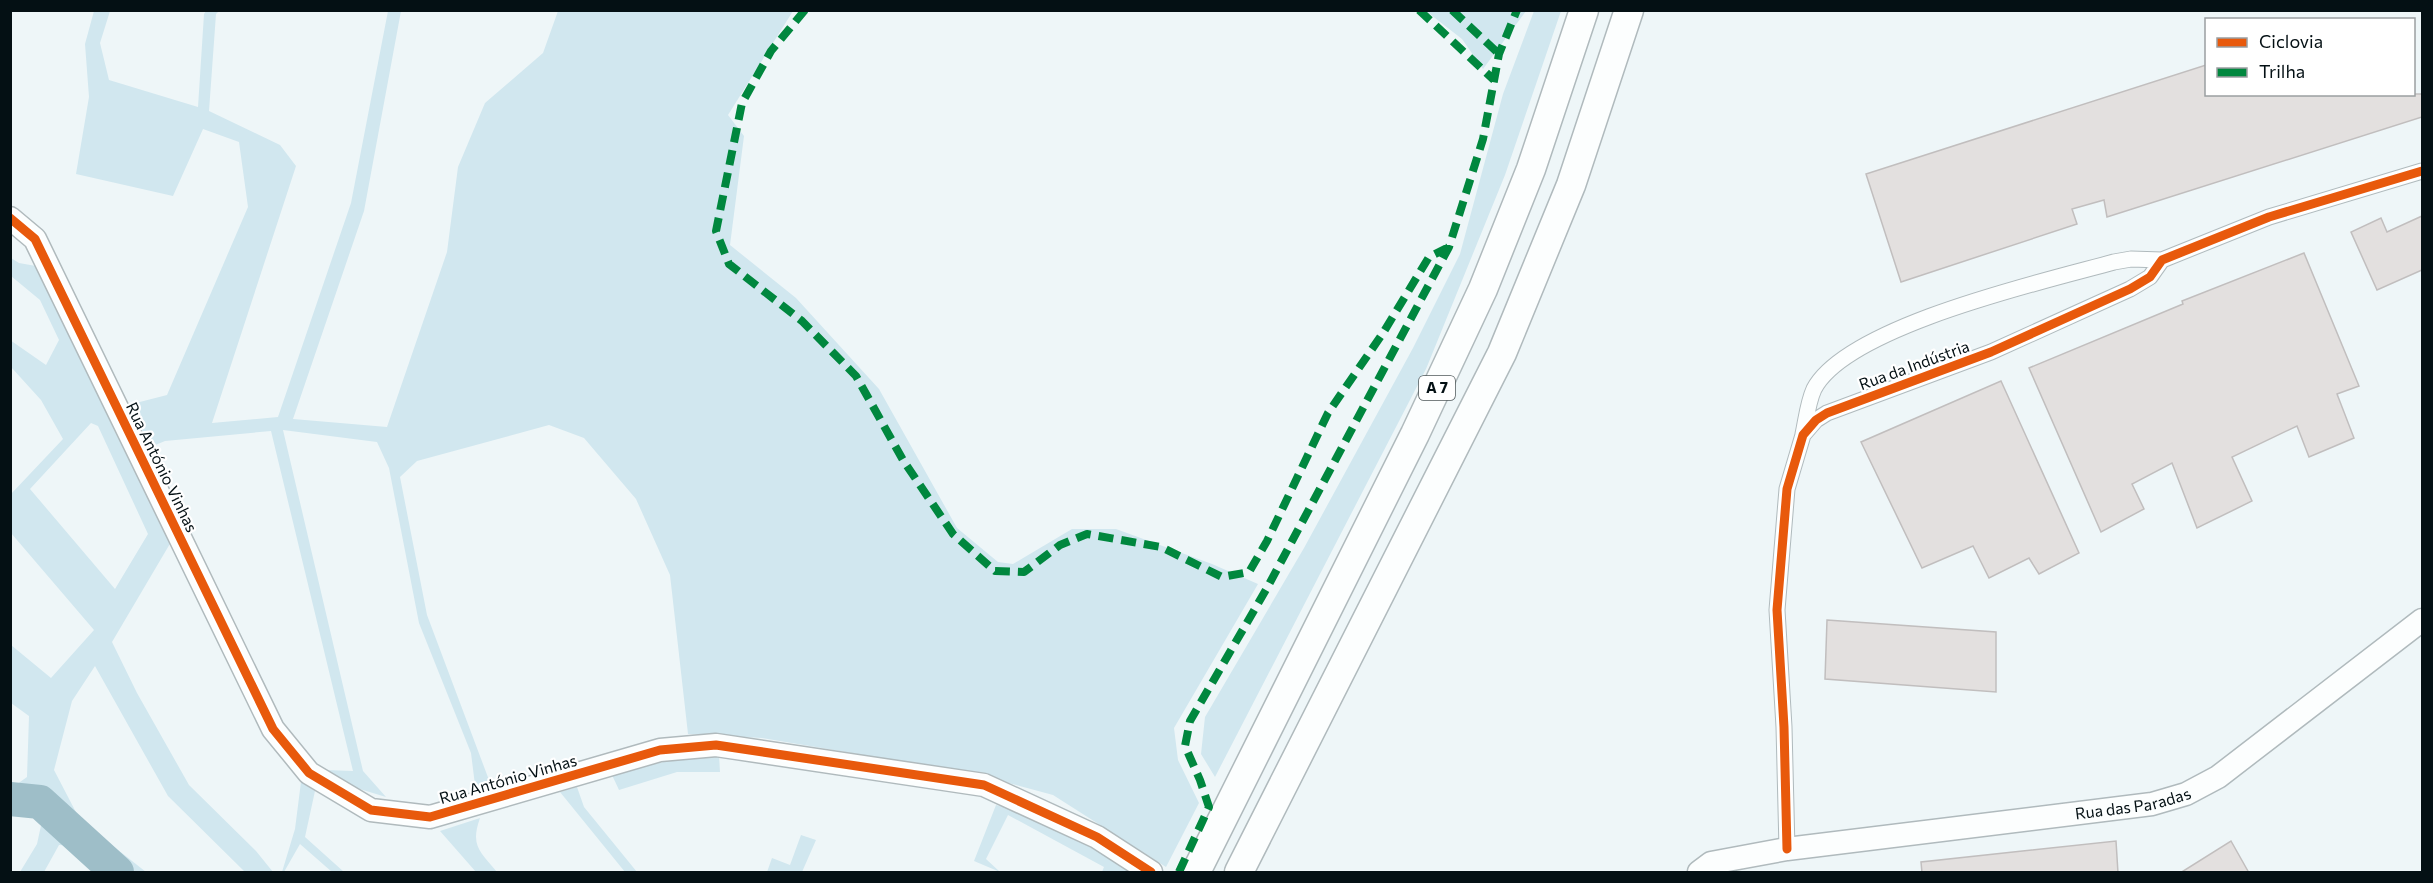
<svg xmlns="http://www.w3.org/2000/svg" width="2433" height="883" viewBox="0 0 2433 883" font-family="Commissioner,sans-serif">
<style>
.green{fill:#d1e7ef;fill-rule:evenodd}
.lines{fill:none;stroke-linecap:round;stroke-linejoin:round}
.river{stroke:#9ebec8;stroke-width:34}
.building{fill:#e3e0df;stroke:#c1bebe;stroke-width:1.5}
.street-casing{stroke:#b0babd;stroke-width:17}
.secondary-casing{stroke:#b0babd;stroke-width:25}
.highway-casing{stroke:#b0babd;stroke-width:31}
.street{stroke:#fcfefe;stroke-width:15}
.secondary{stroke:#fcfefe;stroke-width:22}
.highway{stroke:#fcfefe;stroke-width:28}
.quiet{stroke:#00873e;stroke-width:8;stroke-dasharray:15 8;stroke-linecap:butt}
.cycleway-casing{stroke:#fff;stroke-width:13}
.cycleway{stroke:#e8590c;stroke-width:9}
.labels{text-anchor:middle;stroke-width:4.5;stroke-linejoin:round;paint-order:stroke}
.shield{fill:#fff;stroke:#4f585a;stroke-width:1.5}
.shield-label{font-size:15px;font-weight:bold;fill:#041014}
.street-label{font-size:16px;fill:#041014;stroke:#fff}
</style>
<rect width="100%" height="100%" fill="#eef6f8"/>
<path class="green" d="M94 11H110L100 43 109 80 198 107 204 14 206 11H219L216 14 209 111 280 145 296 166 212 423 278 417 351 203 388 11H401L364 211 293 419 387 427 447 252 458 167 485 103 543 53 558 11H793L728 115 744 136 730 245 796 298 879 389 957 528 998 562 1013 564 1072 529H1116L1212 564 1258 584 1174 728 1178 760 1199 803 1166 867 1053 795 971 773 762 738 688 734 670 575 636 499 584 438 549 425 417 461 400 477 427 615 492 788 476 793 471 753 419 623 389 468 377 442 283 430 363 771 386 797 353 787 325 770 353 771 271 431 165 441 148 448 128 405 167 395 248 207 239 142 203 129 173 196 76 174 89 97 85 44Z
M1426 11H1526L1483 69 1462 39Z
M1534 11H1561L1505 175 1426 369 1215 777 1201 754 1205 717 1304 548 1413 348 1460 254 1503 94Z
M11 258 19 263 36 266 78 346 113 428 171 542 112 642 137 693 189 785 256 851 273 872H241H245L168 796 95 666 72 701 54 770 80 820 146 872H104L75 846 59 845 44 872H20L37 844 42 821 26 808 11 807V787H13L27 777 29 716 11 703V645L51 678 94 630 11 533V494L63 439 41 400 11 367 10 340 46 365 59 340 40 300 11 276ZM91 423 98 426 148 534 115 589 30 489Z
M719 755 720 772H677L619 790 612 775 671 760Z
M301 782 315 791 305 837 344 872H332L300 844 284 872H282L295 829Z
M577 787 584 807 637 872H625L560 792Z
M996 805 1012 809 1123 863 1134 872H1102L1104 867 1008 815 986 859 1000 872 974 861Z
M480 818C470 846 480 851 497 872H476L440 831Z
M801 835 816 840 802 872H767L772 858 790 865Z"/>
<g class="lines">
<path class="river" d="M10 799 40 802 117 872"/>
</g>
<path class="building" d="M2206 65V94H2422V117L2107 217 2104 200 2072 209 2077 224 1901 282 1866 174Z
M2422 216V270L2377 290 2351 232 2381 218 2387 232Z
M2304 253 2359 386 2337 394 2354 438 2309 457 2297 426 2232 457 2252 501 2197 528 2172 463 2132 484 2144 509 2101 532 2029 368 2183 304 2182 301Z
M2001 381 2079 553 2039 574 2029 558 1989 578 1973 546 1922 568 1861 442Z
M1827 620 1996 632V692L1825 679Z
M2116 841 2118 873H1922L1921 862Z
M2231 841 2249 873H2180Z"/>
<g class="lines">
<g class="street-casing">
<path id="street" d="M1803 434C1806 420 1808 402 1814 389 1847 326 2045 281 2114 262L2131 259 2162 260
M1787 849 1784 727 1777 610 1787 489 1803 435 1816 420 1827 413 1991 352 2130 289 2150 277 2162 260 2269 217 2422 171"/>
</g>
<g class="secondary-casing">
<g id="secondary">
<path d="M10 218 35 239 273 729 309 773 371 810 430 817 660 750 716 745 984 785 1097 837 1151 872"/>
<path id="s1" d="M1699 872 1711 863 1787 849 2152 804 2186 794 2218 777 2422 620"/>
</g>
</g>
<g class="highway-casing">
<path id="highway" d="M1196 872 1415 434 1483 289 1531 169 1584 10
M1239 872 1502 353 1571 185 1629 10"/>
</g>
<use href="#street" class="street"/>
<use href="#secondary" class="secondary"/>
<use href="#highway" class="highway"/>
<path class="quiet" d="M805 10 771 51 742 103 716 231 729 264 802 321 856 376 903 460 953 534 995 571 1024 572 1060 545 1087 534 1161 547 1222 577 1249 572 1267 541 1328 413 1383 333 1429 257 1449 247
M1419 10 1494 80
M1452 10 1499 54
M1179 872 1209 807 1200 780 1185 746 1190 721 1267 588 1449 247 1483 139 1499 54 1517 10"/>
<g class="cycleway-casing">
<path id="cycleway" d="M10 218 35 239 273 729 309 773 371 810 430 817 660 750 716 745 984 785 1097 837 1151 872
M1787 849 1784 727 1777 610 1787 489 1803 435 1816 420 1827 413 1991 352 2130 289 2150 277 2162 260 2269 217 2422 171"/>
</g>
<use href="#cycleway" class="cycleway"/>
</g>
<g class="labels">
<rect class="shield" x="1419" y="376" width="36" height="24" rx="4.5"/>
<g class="shield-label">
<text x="1437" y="393">A 7</text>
</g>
<g class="street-label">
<text transform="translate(1914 365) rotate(-20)" y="6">Rua da Indústria</text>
<text transform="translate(162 467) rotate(64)" y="6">Rua António Vinhas</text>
<text transform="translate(508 779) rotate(-16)" y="6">Rua António Vinhas</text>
<text dy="6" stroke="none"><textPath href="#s1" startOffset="441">Rua das Paradas</textPath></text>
</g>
</g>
<rect width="2433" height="883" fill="none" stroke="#041014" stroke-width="24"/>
<rect x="2205" y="18" width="210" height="78" fill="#ffffff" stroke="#9b9fa1" stroke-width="1.5"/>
<rect x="2217" y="38" width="30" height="9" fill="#e8590c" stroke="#9b9fa1" stroke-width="1.5"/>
<text x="2259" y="48" font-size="18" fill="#041014">Ciclovia</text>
<rect x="2217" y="68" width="30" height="9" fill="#00873e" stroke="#9b9fa1" stroke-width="1.5"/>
<text x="2259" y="78" font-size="18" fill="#041014">Trilha</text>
</svg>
